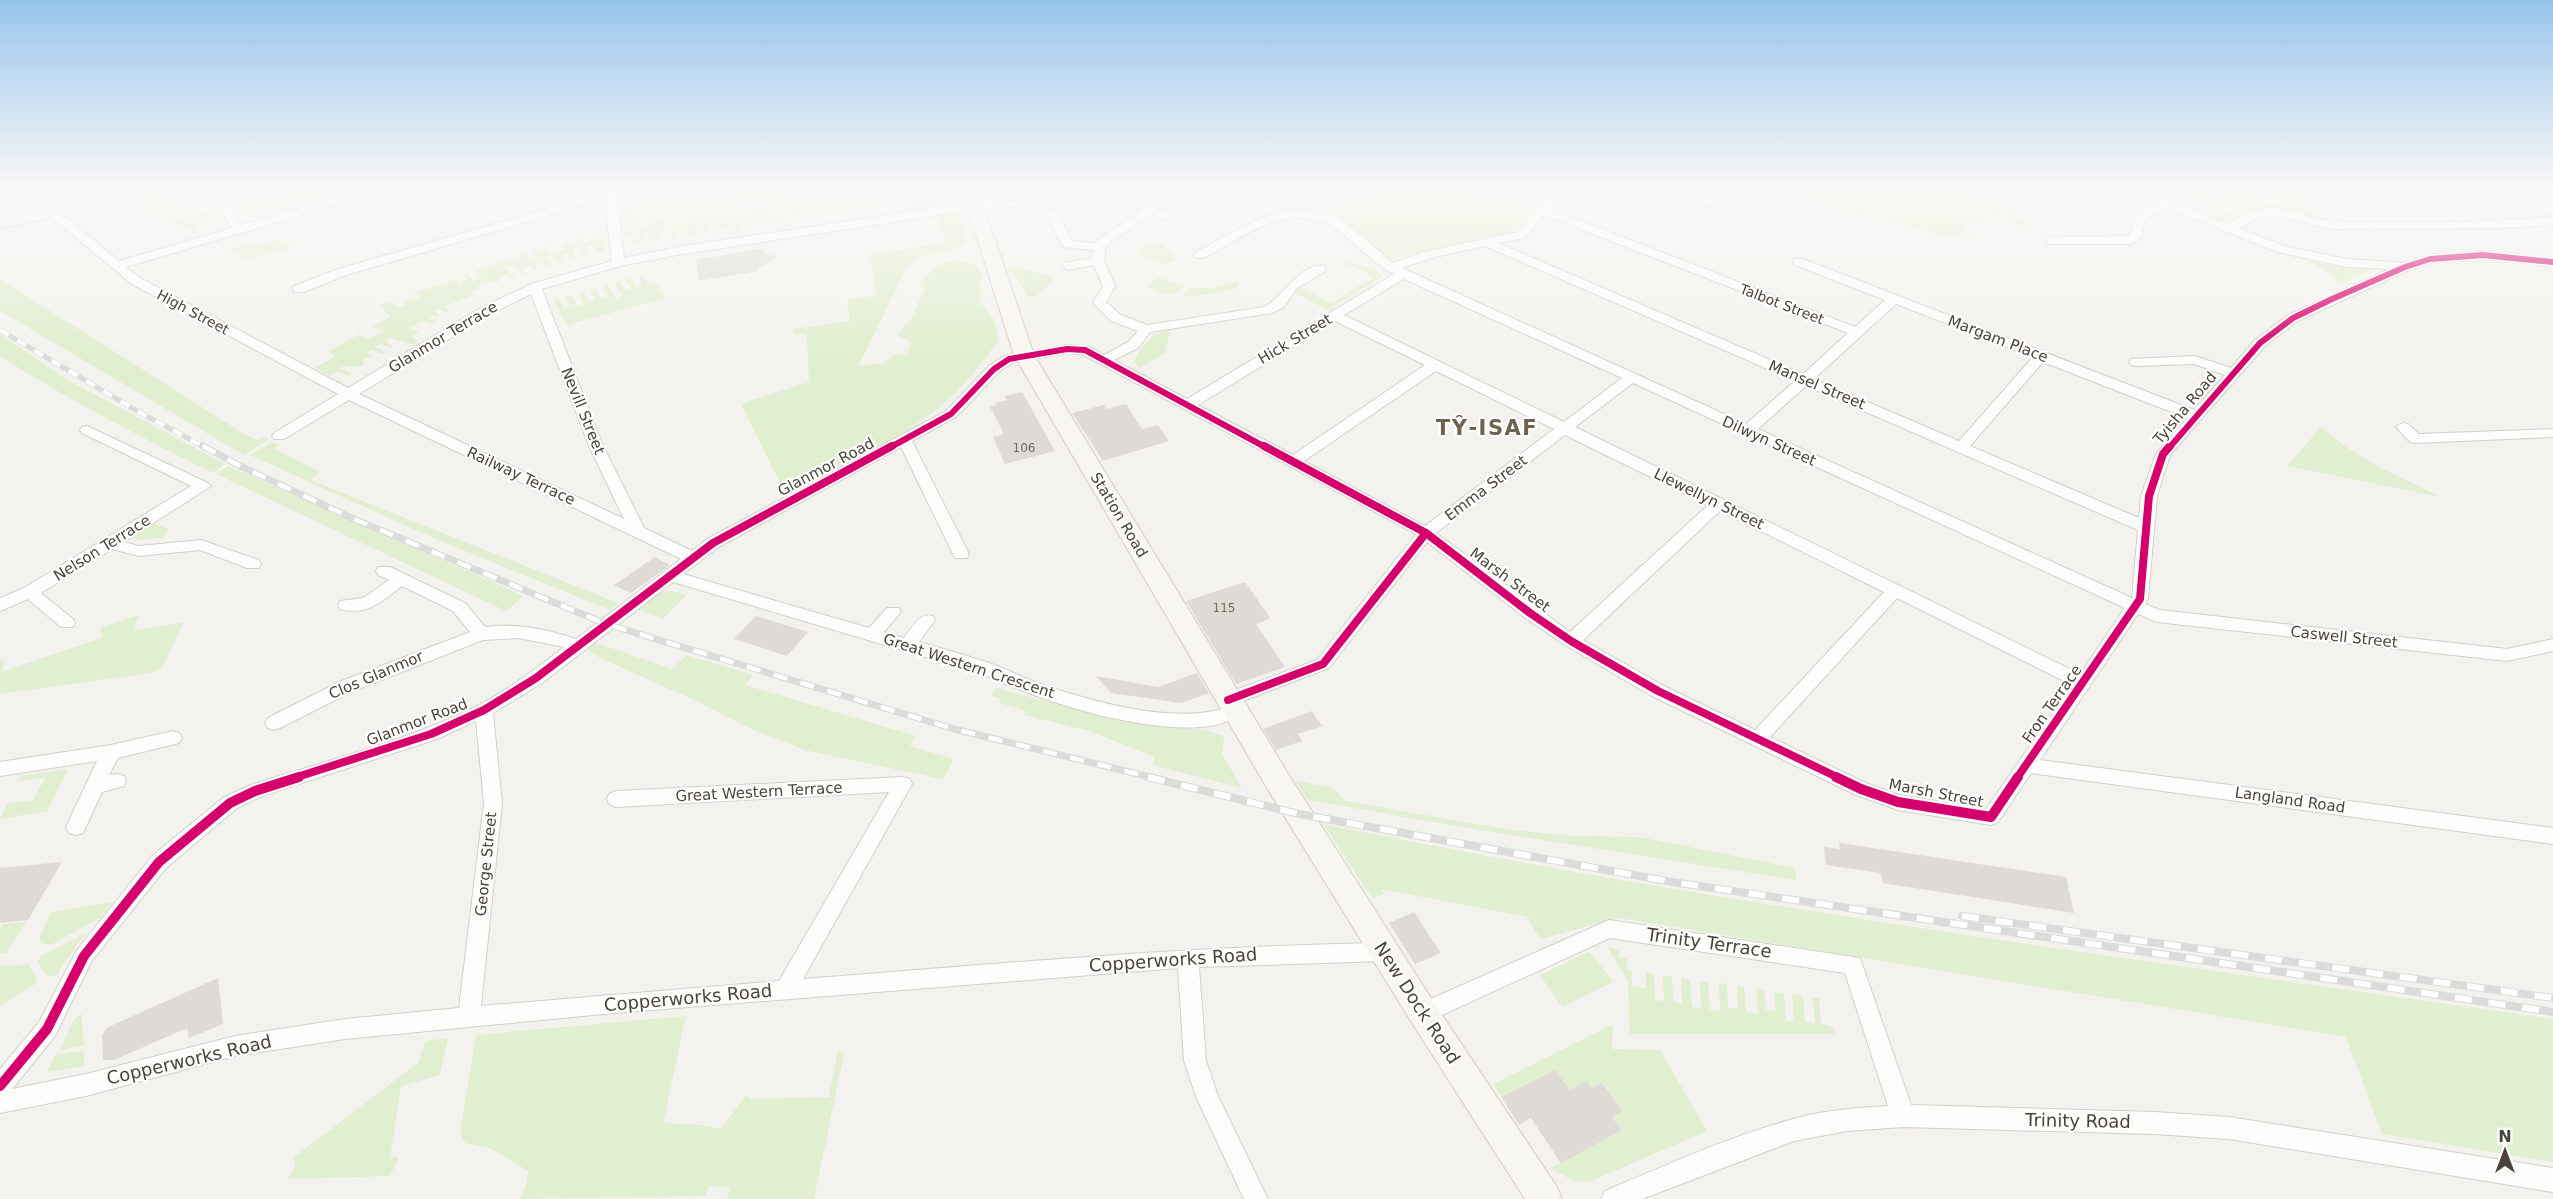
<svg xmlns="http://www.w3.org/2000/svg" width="2553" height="1199" viewBox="0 0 2553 1199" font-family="'DejaVu Sans',sans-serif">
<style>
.green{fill:#e1eecf}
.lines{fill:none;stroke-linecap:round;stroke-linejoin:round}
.stream{stroke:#c0ddf1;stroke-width:4.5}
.building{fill:#dedbd6}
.street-casing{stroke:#d2d0cb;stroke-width:2}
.secondary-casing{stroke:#d3cfc5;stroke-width:2}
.street{fill:#fdfdfc;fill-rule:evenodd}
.secondary{fill:#f7f6f1;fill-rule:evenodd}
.rail-far2-casing{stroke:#dbdbda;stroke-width:5}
.rail-far1-casing{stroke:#dbdbda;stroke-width:7}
.rail-casing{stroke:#dbdbda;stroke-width:8}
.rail-far2{stroke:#fff;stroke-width:4;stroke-dasharray:10;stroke-linecap:butt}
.rail-far1{stroke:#fff;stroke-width:4.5;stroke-dasharray:14;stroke-linecap:butt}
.rail{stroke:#fff;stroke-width:6;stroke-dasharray:17;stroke-linecap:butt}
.cycleway-far2-casing{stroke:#fff;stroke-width:9}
.cycleway-far1-casing{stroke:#fff;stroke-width:11}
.cycleway-casing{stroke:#fff;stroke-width:14}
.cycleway-far2{stroke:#d6006c;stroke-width:6}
.cycleway-far1{stroke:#d6006c;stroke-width:8}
.cycleway{stroke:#d6006c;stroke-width:10}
.labels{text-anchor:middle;stroke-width:4.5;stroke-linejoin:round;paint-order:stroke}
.number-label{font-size:12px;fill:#706a61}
.far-street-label{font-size:14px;fill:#4b4439;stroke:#fff}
.street-label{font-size:15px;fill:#4b4439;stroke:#fff}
.near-street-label{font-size:18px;fill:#4b4439;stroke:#fff}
.district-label{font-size:21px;font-weight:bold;letter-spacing:1.5px;fill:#6e6250;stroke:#fff}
</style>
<rect width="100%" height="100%" fill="#f4f2ee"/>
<path class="green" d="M167 187H173L163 190 164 192 183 188 166 193 167 196 186 192 163 198 164 201 186 195 169 202 170 204 190 200 173 205V207L192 204 175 208 176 211 195 207 165 220 135 196Z
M286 187H334L319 191 321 195 342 189 327 194 328 197 297 205Z
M736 187H738L739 194 746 193 745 187H748L749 192 756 191V187H859L622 222 621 210 629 208V202H631L632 208 639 207V201L642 200 643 207 650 206 649 199H653L654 205 659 204V198L662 197V204L668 203V196H673V206L681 205 680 195 684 194V202L692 201V193H695L696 198 703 197V192L706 191V196L713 195 714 190H717L718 197 725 196V189L728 188V195L736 194Z
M1322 187H1374L1334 201Z
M1396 187H1445L1533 208 1512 233 1390 259 1329 209Z
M1794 187H1954L1972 192 1962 209 1968 219H1972L1967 209 1969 201 1976 194 2005 203 1980 217 2007 205 2033 229H2024L2019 224 2012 223 2009 219 1983 218 1986 223H1962L1971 239 1949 238 1886 219 1852 213 1779 191Z
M2273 190H2283L2281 209C2269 209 2258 209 2247 213 2230 219 2231 225 2211 217L2219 212 2261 208 2264 206 2265 195Z
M2288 190 2309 192 2322 205H2317L2311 199 2297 200 2320 222 2284 211Z
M276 191 288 209 283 210 278 204 272 206 270 202 261 204 263 208 258 210 255 205 249 206 252 212 247 213 244 210 238 212 233 204Z
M858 191 859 197 876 191 879 207 874 208 873 203H861L862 210H859L857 202 851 203 853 211 846 212 844 206H839L840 213 830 214 828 209 823 210 824 215 819 216 818 209 813 210 814 217H808L807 211 802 212 803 218 798 219 797 213H792L793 220 788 221 786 214 781 215 782 222 766 224V218L761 219V226H756L755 219 750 220V227L745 228V222L740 223V229L734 230 733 219 728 220V229L724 230 723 226H719V231L713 232V225L708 226V232L704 233 703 225 698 226V234L682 236V230L676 231V237L672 238V225L665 226 664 231 660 232V240L648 242V234L644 235V243L634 244V235L625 236V226L638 224 639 228 648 226V222L664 220 665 225 671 224V219L675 218V225L692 222V216L697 217 713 213V219L731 216 733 210 736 209 737 214H744V208L755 206 756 210 764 209V205H785V202L788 201 789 207 795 206V200L818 197 819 201 837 200 838 194 840 200 846 199 845 193 849 195Z
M2237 191 2260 194 2261 204 2217 209 2187 198Z
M213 210 220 221 215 222 210 216 204 218 208 225 204 226 201 222 194 224 197 228 191 230 187 227 178 230 169 222Z
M960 212 966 243C950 255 928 248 907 267L859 365 884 364 893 355H907L911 342 899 336 902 328 910 321 925 288 922 283C931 262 957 255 977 266L982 278 979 286 982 298 978 299 980 305H984C991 318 1001 327 997 343 982 362 967 383 949 399 905 439 838 467 783 489L741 404 809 382 807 336 794 333 793 329 850 321 847 300 877 295 870 254 946 243 938 216Z
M604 237 605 252 598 253 594 245 585 247 589 256 584 257 579 247 573 248 576 259 571 260 567 253 561 255 564 262 558 264 552 255 546 257 551 265 546 267 541 262 534 264 538 269 534 270 530 265 522 268 526 273 523 275 513 265 506 268 515 278 512 279 507 275 498 278 500 281 497 282 494 280 478 286 479 288 471 292 474 295 444 306 449 310 446 312 439 309 434 311 440 315 437 317 432 315 428 318 436 321 431 324 424 321 416 324 418 328 414 326 410 328 419 332 412 336 419 343 416 345 390 338 385 342 394 346 391 348 380 344 375 347 385 352 382 354 372 350 367 353 376 358 369 357 361 361 365 364C356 369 349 363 340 368L351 374 348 376 337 371 330 376 315 368 336 356 328 352 359 334 367 339 385 332 373 326 390 317 379 305 390 301C395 307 401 309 407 305L399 298 405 302 412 299 417 301 422 298 415 293 450 282 449 281 456 278 459 284 467 279 464 275 466 274 474 281 482 277 475 271 524 254 526 253 530 258 536 256 533 251 547 247 551 253 565 250 562 243 569 241 571 245 577 244 576 240 582 238 584 242Z
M277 239 291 247 250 260 229 250 250 242 257 246Z
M1150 244H1161L1175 256 1176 261 1162 265 1140 256V250Z
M2306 260 2374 269 2338 284 2329 273Z
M1349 262 1374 269 1383 277 1327 310 1297 294 1296 292 1301 287 1331 303 1374 277 1346 264Z
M1012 267 1050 275 1054 281 1036 296H1027L1015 275 1007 269Z
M643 275 649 284 656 283 665 298 567 325 553 300 559 299 564 308 570 306 565 297 571 295 577 306 583 304 578 293 584 292 589 302 595 300 590 290 596 288 601 298 607 297 602 286 608 285 616 299 622 296 614 283 620 282 626 291 632 289 626 280 631 278 636 286 642 285 638 276Z
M1157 277 1186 286C1174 296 1162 297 1148 287Z
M0 279 244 434 257 440 262 437 268 440 244 455 0 311Z
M1237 281 1240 285C1231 292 1193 298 1182 295L1190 288H1213Z
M1164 330H1170L1165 353 1140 368 1134 362C1139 348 1151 335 1164 330Z
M0 334 66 379 225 464 213 473C139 436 70 401 0 356Z
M2321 427 2346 447 2379 467 2441 497 2287 466Z
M272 442 279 445 274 449 320 472 310 480 618 603 610 610 431 537 250 455Z
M228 466 524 596 506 611 216 474Z
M153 523 168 529 164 538 136 540 134 538 136 534Z
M672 591 686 595 663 619 637 609 662 592Z
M138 615 134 631 184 622 162 668 151 673 0 694V660L5 659 2 672 101 638V627Z
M594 642 672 669 687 655 753 675 745 685 916 736 910 746 954 759 943 779 804 750 751 729 694 700 600 658 584 647Z
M996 688 1123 722 1205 730 1224 736 1222 754 1242 788 1152 765 1155 757 1089 731 1024 715 1025 710 999 703 1001 699 991 696Z
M68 769 47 811 0 819 7 804 33 800 45 778 19 781 22 776Z
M1295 781 1334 788 1345 801 1510 830 1572 836 1639 837 1795 868 1796 880 1480 830 1308 800Z
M1323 824C1730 907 2142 960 2553 1019V1162L2382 1134 2346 1037 1619 918 1540 939 1527 917 1382 889 1384 894 1372 898Z
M112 902 101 917 53 944H42L39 938 51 912Z
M26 922 6 953H0V928L3 924Z
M86 933 56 975 52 977C45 975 40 968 38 961L41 956Z
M1608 948 1619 950V957L1627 958V970L1632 971V986L1646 988V973L1654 974 1655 1000 1664 1001 1663 975 1672 977 1673 1002 1682 1003 1681 978 1690 979 1692 1007 1701 1008 1700 981 1708 982 1710 1010 1720 1011 1719 983 1727 984 1728 1008 1738 1009 1737 986 1744 987 1746 1012 1758 1014 1756 988 1764 990 1766 1010 1776 1011 1774 992 1784 993 1786 1021 1794 1022 1792 994 1803 996 1805 1022 1815 1024 1813 998H1819L1821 1024 1833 1027 1834 1034H1630L1628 981Z
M1588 952 1591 953 1613 982 1562 1007 1540 975Z
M29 964 38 982 0 1006V966Z
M81 1013 84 1046 60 1050 73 1021Z
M686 1016 663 1123 703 1125 721 1129 746 1095 752 1099 829 1097 838 1050 844 1053 814 1199H727L730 1187 710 1186 705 1196 520 1199 527 1183 528 1171 492 1149 465 1143 460 1132 476 1035Z
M1613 1024 1612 1049 1660 1050 1707 1131 1589 1182 1572 1180 1550 1168 1622 1130 1612 1117 1623 1111 1603 1083 1591 1088 1586 1082 1570 1090 1555 1070 1501 1097 1493 1084Z
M448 1038 440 1075 401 1086 390 1158 399 1157 390 1176 288 1179 295 1166 293 1158 419 1062 425 1041Z
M83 1051 85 1066 47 1072 55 1055Z"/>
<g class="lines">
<path class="stream" d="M2545 187 2553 193"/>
</g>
<path class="building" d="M906 187H946L950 203 912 209Z
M763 248 764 254 779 257 757 268 758 271 699 281 696 260Z
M1022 392 1055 451 1005 464 993 437 1004 434 990 407 997 405 996 403 1007 400 1005 396Z
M1126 404 1142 429 1158 425 1169 441 1103 461 1072 413 1104 405 1106 409Z
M655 557 670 565 631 593 614 585Z
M1245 582 1269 616V619L1256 624 1285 667 1236 684 1186 601Z
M756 616 808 632 787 656 734 639Z
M1197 673 1209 693 1181 703 1111 693 1096 676 1158 687Z
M1312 711 1322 726 1298 734 1302 741 1276 750 1263 729Z
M1839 843 2066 877 2074 913 1883 883 1881 873 1826 865 1824 847 1840 849Z
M62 862 28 920 0 923V868Z
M1414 912 1441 953 1415 964 1389 923Z
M218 978 223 1024 189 1038 187 1028 114 1060H103L102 1035 108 1027Z
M1555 1070 1570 1090 1587 1081 1591 1088 1602 1083 1623 1111 1612 1117 1622 1130 1561 1163 1531 1118 1519 1125 1501 1097Z"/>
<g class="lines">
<g class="street-casing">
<path id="street" d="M206 187H218L242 225 373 187H392L390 189 126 267 140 278 348 388 477 310 531 284 612 261 605 199 346 275 304 292H294L293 289 294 286 338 269 605 192 604 187H616V190L662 187 656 190 617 197 624 258 677 247 975 202 980 204 975 187H987L991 202 1023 200V204L974 214 973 210 677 255 620 266 542 289 603 446 644 528 692 551 707 539 946 411 989 366 1004 356 1067 345 1090 347 1104 355 1128 342 1138 331 1111 321 1093 303 1103 286 1094 265 1068 270 1062 266 1064 263 1092 258 1093 250 1063 247 1046 213 1052 209 1058 213 1072 241 1094 243 1142 210 1137 208V204H1145L1172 213 1174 216 1168 220 1152 214 1106 245 1104 260 1115 286 1106 302 1121 315 1147 325 1264 307C1282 298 1301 262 1324 266L1326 269 1324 272 1297 288 1284 307 1272 313 1150 332 1138 348 1114 360 1187 399 1394 274C1375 265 1360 247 1343 234 1294 196 1250 233 1204 258H1196L1194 255 1196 252C1236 231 1288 193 1334 217 1356 228 1374 248 1393 263L1424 252 1517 232 1550 195 1528 187 1555 189 1569 187 1550 209 1855 327 1885 300 1795 265 1793 262 1795 259H1803L2194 410 2225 375 2194 364 2136 366 2131 365 2129 362 2131 359 2195 356 2231 368 2255 340 2288 315 2390 269 2347 267 2277 252 2165 207 2146 219 2140 238 2130 244H2047V238L2051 237 2129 236 2137 214 2156 203 2121 187H2137L2228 224C2240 217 2253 210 2266 208 2290 206 2311 221 2334 221 2406 224 2480 222 2553 217V225L2502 228 2331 229 2273 215 2260 217 2239 228 2284 246 2347 259 2405 263 2430 255 2483 251 2553 258V266L2483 259 2431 263 2409 270 2298 321 2265 346 2170 455 2157 496 2148 599 2145 604 2160 610 2507 649 2553 639V651L2507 661 2157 622 2138 614 2040 760 2553 828V844L2031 773 1998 822 1991 825 1898 810 1854 794 1652 696 1565 645 1524 617 1427 542 1329 668 1235 704 1241 706 1244 711 1241 716C1231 720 1221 724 1211 726 1141 735 1042 701 979 673L673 582 542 683 493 713 502 803 481 1006 779 981 889 792 616 807 609 804 607 799 609 794 616 791 903 777 910 779 912 784 803 979C996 964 1190 946 1384 943L1391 946 1394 952 1391 958 1384 961 1199 967 1206 1061 1218 1096 1268 1199H1244L1197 1099 1184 1061 1178 968 614 1013 345 1039 235 1056 86 1096 0 1113V1069L39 1022 77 950 152 856 223 798 248 786C324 761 405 742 477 706 508 690 537 668 564 647L519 638 483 640 351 692 280 728 274 730 268 728 265 723 268 718 339 682 470 632 453 611 402 586C383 601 366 617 340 609L338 605 340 601 363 598 389 580 378 575 376 571 378 567H390L465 603 485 627C517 623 545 629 576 639L681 559 349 400 284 439H274L272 436 274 433 338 394 132 284 45 212 51 208 55 209 119 261 232 228ZM1544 215 1848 333 1803 374 1498 243 1525 238ZM1485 246 1795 381 1746 424 1402 268 1431 258ZM1404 279 1622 378 1564 422 1344 315ZM531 294 589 446 624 519 359 394 487 316ZM1896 304 2033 357 1959 441 1814 379ZM1335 321 1425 365 1293 455 1198 405ZM1067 353 1082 354 1416 534 1317 660 1222 695 1219 700 1222 705 1228 707C1176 726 1091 701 1040 684 1023 678 1007 669 989 663 966 655 942 649 919 642L935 620 933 616C919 612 912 628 904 638L884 632 901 612 899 608H887L869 628 683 574 719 547 901 447 953 554 955 558H967L969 554 912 441 956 417 999 372 1013 362ZM2043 362 2187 418 2156 454 2141 496 2139 518 1970 446ZM1436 371 1554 429 1425 526 1304 461ZM1633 383 2125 608 2080 674 1575 427ZM1806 386 2138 530 2132 598 1758 429ZM1565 435 1708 505 1570 632 1436 533ZM1720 511 1884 592 1755 730 1664 686 1583 640ZM1897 598 2072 685 1986 809 1899 795 1868 784 1770 737ZM476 721 484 803 459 1008 345 1019 235 1036 86 1074 12 1089 55 1036 91 962 166 868 237 808 262 796 437 739Z
M1639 187H1660L1725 203 1727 205 1721 209 1641 189Z
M2308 187H2320L2321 192 2315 195 2311 194Z
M2452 187H2466L2470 191C2462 197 2440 198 2432 192L2438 189Z
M2511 187H2525L2553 207V216Z
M2403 423 2408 424 2419 434 2553 429V437L2415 443 2410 442 2396 427Z
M87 426 208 483 211 486 124 542 139 546 201 540 259 560 261 564 259 568H247L200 550 139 556 112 549 41 593 73 619 75 623 73 627H61L28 599 0 611V598L24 588 191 486 82 433 80 430 82 427Z
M173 731 179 733 182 738 179 743 118 758 109 775 117 774 124 776 126 781 124 786 102 792 83 833 76 835 69 833 66 827 97 761 0 776V762L111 745Z
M1609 920 1860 958 1911 1105 2155 1112 2229 1117 2553 1168V1192L2229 1139 2155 1134 1903 1127 1847 1131 1794 1141 1642 1199H1601L1605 1191C1666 1165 1729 1137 1793 1119 1824 1110 1857 1108 1888 1106L1845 973 1610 938 1431 1020 1423 1023 1415 1020 1412 1013 1415 1006Z"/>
</g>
<g class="secondary-casing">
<path id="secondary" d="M77 187H99L57 216 0 228V217L45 208Z
M961 187H977L1034 355 1287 772 1434 1003 1557 1187 1562 1199H1525L1412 1023 1267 788 1014 355Z"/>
</g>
<use href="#street" class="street"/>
<use href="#secondary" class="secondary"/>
<g class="rail-far2-casing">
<path id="rail-far2" d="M0 330 132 408 206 448"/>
</g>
<g class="rail-far1-casing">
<path id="rail-far1" d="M203 446 240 466 354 519 606 624 954 729 1154 778"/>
</g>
<g class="rail-casing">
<path id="rail" d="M1148 777 1299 814 1672 882 2553 1012
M1962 916 2553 998"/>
</g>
<use href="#rail-far2" class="rail-far2"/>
<use href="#rail-far1" class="rail-far1"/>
<use href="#rail" class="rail"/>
<g class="cycleway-far2-casing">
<path id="cycleway-far2" d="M889 448 951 414 994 369 1009 359 1067 349 1085 350 1267 448
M2169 448 2260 343 2293 318 2332 299 2405 267 2430 259 2483 255 2553 262"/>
</g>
<g class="cycleway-far1-casing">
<path id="cycleway-far1" d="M1264 446 1426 533 1530 613 1571 641 1658 691 1839 778
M1228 700 1323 664 1426 533
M294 778 431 734 484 710 536 678 713 543 892 446
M2017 778 2140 599 2149 496 2163 454 2170 446"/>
</g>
<g class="cycleway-casing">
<path id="cycleway" d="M1836 777 1861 789 1898 802 1991 817 2018 777
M0 1086 47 1029 84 956 159 862 230 803 255 791 299 777"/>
</g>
<use href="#cycleway-far2" class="cycleway-far2"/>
<use href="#cycleway-far1" class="cycleway-far1"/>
<use href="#cycleway" class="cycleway"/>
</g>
<linearGradient id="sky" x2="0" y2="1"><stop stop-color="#98c4ec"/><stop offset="0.53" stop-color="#faf9f7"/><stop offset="1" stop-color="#faf9f7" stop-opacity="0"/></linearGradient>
<rect width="2553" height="355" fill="url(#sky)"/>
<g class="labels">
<g class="number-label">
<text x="1024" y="452">106</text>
<text x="1224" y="612">115</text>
</g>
<g class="far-street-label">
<text transform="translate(1782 304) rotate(21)" y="5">Talbot Street</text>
<text transform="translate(193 312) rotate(28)" y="5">High Street</text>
</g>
<g class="street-label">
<text transform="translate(443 337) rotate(-31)" y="5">Glanmor Terrace</text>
<text transform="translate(1295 339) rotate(-31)" y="5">Hick Street</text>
<text transform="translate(1998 339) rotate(21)" y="5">Margam Place</text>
<text transform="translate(1817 385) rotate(23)" y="5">Mansel Street</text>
<text transform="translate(2185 408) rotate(-50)" y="5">Tyisha Road</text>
<text transform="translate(583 411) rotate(68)" y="5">Nevill Street</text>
<text transform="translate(1769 441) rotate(24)" y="5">Dilwyn Street</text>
<text transform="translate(826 467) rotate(-28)" y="5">Glanmor Road</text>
<text transform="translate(521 476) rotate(25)" y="5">Railway Terrace</text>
<text transform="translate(1486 488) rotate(-37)" y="5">Emma Street</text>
<text transform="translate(1709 499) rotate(26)" y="5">Llewellyn Street</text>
<text transform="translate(1119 515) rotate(59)" y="5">Station Road</text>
<text transform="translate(102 548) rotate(-32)" y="5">Nelson Terrace</text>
<text transform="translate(1510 580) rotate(37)" y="5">Marsh Street</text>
<text transform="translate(2344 637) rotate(6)" y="5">Caswell Street</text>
<text transform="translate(969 666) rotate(18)" y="5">Great Western Crescent</text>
<text transform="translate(376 675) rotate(-23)" y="5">Clos Glanmor</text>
<text transform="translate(2052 704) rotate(-55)" y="5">Fron Terrace</text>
<text transform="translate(417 722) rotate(-21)" y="5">Glanmor Road</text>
<text transform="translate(759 792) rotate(-3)" y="5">Great Western Terrace</text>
<text transform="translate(1936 793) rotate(11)" y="5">Marsh Street</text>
<text transform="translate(2290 800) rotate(8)" y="5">Langland Road</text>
<text transform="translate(486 864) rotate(-84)" y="5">George Street</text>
</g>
<g class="near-street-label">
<text transform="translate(1709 943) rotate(8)" y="6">Trinity Terrace</text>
<text transform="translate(1173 960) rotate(-4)" y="6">Copperworks Road</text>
<text transform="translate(688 998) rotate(-5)" y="6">Copperworks Road</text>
<text transform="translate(1417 1003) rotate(57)" y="6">New Dock Road</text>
<text transform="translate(189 1060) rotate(-13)" y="6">Copperworks Road</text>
<text transform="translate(2078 1121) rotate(1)" y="6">Trinity Road</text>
</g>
<g class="district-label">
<text x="1487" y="435">TŶ-ISAF</text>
</g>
</g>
<g transform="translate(2505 1151)" stroke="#ffffff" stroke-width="4.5" paint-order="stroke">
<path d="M0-4.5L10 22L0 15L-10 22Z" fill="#4b4439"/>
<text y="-9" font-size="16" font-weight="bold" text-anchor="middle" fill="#4b4439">N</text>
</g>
</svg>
